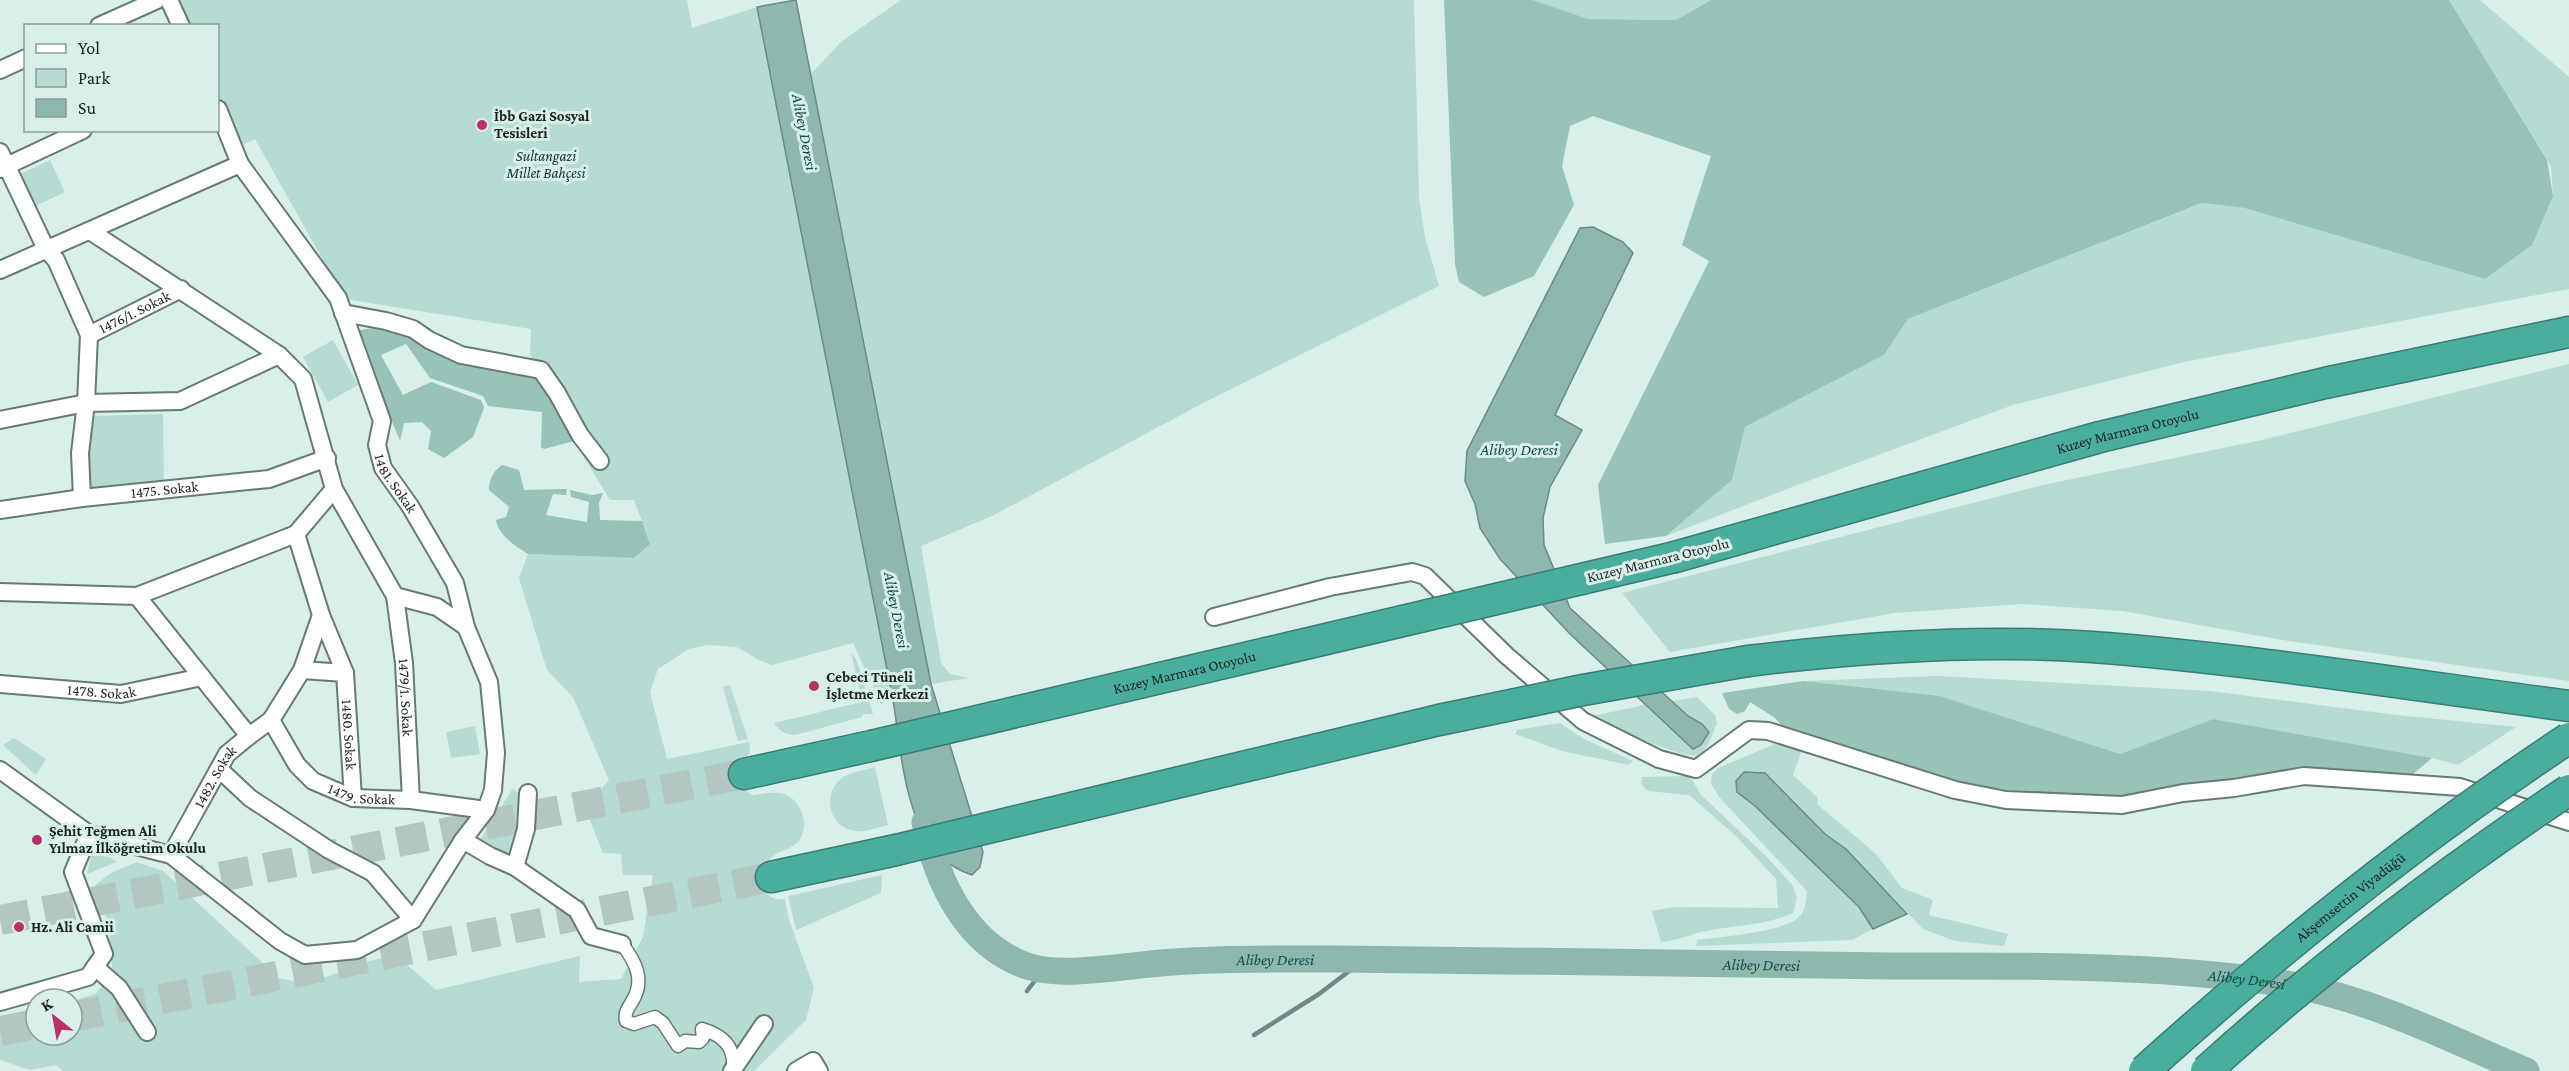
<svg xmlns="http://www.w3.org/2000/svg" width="2569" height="1071" viewBox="0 0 2569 1071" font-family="'Crimson Pro',serif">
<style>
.green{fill:#b5dbd2}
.forest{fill:#98c3b9}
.water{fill:#8eb8af;stroke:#6c8b84;stroke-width:1.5}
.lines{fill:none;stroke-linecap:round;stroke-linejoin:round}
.stream{stroke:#6c8b84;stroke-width:4.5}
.river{stroke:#8eb8af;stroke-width:27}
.motorway-tunnel{stroke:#b3c6c1;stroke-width:30;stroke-dasharray:30 15;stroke-linecap:butt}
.pedestrian-casing{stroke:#677b76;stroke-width:15}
.minor-casing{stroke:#677b76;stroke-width:20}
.motorway-casing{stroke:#397d72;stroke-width:33}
.pedestrian{stroke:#fff;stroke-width:12}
.minor{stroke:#fff;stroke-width:16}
.motorway{stroke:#49ae9d;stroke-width:30}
.motorway-bridge-casing{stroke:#397d72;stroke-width:33;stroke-linecap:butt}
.motorway-bridge{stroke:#49ae9d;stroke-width:30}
.poi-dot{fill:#bb306a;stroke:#d9efe9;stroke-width:2}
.labels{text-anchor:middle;stroke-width:6;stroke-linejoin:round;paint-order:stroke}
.poi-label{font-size:15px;font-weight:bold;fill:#1b2321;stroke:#d9efe9;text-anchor:start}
.park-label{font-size:15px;font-style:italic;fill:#0b352e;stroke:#d9efe9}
.street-label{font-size:15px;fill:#1b2321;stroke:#d9efe9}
.water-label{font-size:16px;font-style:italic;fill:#124f45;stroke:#d9efe9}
</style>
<rect width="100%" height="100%" fill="#d9efe9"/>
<path class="green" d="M175 0H687L692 28 757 7 893 700 881 704 853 643 772 665 759 660 737 647 707 645 689 649 658 669 650 692 667 759 749 742 750 752C738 769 733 782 752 795 770 793 786 788 798 805 802 811 805 820 804 827 801 854 775 846 767 864 764 871 764 880 763 887 769 897 773 901 785 899L789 920 814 988 806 1020 754 1071H63L56 1065 30 1070 0 1060V1016L36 1010V1035H72V1001L95 994 113 974 108 924 95 885 111 873 137 862 163 871 279 978 308 984 369 961 396 955 436 990 580 956 579 982 621 979 643 937 653 875H623L621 854 603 853 585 808 609 780 573 697 547 670 519 578 528 554 634 558 650 543 634 500H610L560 418 530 354 531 329 345 299 255 139 238 147 218 100V26L186 25Z
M901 0H1414L1419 198 1425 237 1439 286 1205 402 994 515 921 546 941 663 950 674 969 678 931 684 811 74 842 41Z
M1533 0H1711L1676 20 1588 19Z
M2449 0H2480L2569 77V289L2184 362 2013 405 1792 487 1666 536 1732 480 1745 427 1884 355 1908 319 2203 203 2245 208 2553 196 2551 166Z
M50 160 65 192 31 208 16 176Z
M333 340 358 385 328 402 303 357Z
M2569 364V681L2276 639 2123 611 2022 604 1895 613 1670 652 1622 593 2043 485 2262 440Z
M163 414 164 490 90 491 89 416Z
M851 652 856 659 873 714H863L862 717 795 735C784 734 779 731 774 723L862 702Z
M1938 676 2210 691 2397 715 2516 727 2458 765 2432 758 2213 719 2120 754 2069 739 1804 681Z
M730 685 748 739 738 741 723 687Z
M1697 697 1715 715 1717 723C1713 733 1708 750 1698 755 1686 760 1613 727 1596 721L1593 716 1644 705 1693 749 1702 724 1689 716 1672 701Z
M1560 723 1584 739 1633 761 1629 765 1562 751 1515 734 1517 730Z
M475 726 480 754 451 758 446 732Z
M14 738 46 759 36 775 3 745Z
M1780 742 1803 747 1793 775 1818 798 1817 804 1876 854 1902 888 1933 900 1929 915 2008 934 2004 946 1955 941 1923 929 1846 849 1825 834 1765 774 1737 792 1755 806 1859 907 1873 929 1852 940 1696 946 1697 940C1720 937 1784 932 1799 917 1806 911 1806 899 1807 891L1720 798 1711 784 1712 774 1718 768Z
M875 767 888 825C876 828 862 834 850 830 827 823 823 791 843 777 852 772 865 770 875 767Z
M1687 776 1693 781 1700 794 1767 857 1793 886 1797 898 1793 913C1763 927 1728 925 1697 933 1684 937 1674 941 1661 942L1652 911 1675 907 1778 908 1776 879 1736 836 1689 795 1648 791 1641 784 1642 777Z
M513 788 521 797 509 858 480 840Z
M91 855 109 857 117 862 87 874Z
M882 875 881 893 796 930 788 896Z"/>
<path class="forest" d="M1444 0H1533L1588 19 1676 20 1711 0H2449L2547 160 2553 196 2532 245 2485 279 2245 208 2202 203 1908 319 1884 355 1745 427 1732 480 1666 536 1605 544 1598 485 1709 261 1682 245 1711 156 1593 116 1570 126 1562 166 1574 205 1534 276 1484 297 1459 282 1455 264Z
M385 326 543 381 574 441 544 449 541 447 542 412 488 406 483 396 430 378 406 344 381 355 403 395 431 382 481 400 484 408 473 437 444 458 428 449 431 431 422 422 404 423 400 441 355 331Z
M502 465 519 470 524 490 567 489 566 495 553 494 546 515 587 522 589 502 571 497 570 490 592 495 603 493 599 503 600 520 642 521 650 544 634 558 528 554C515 546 499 536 496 520L506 517 509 507 489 490C489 480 493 471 502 465Z
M1804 681 1939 696 2120 754 2213 719 2432 758 2407 779 2307 767 2122 799 2040 795 1954 781 1848 746 1785 730 1775 718 1750 702 1745 711 1737 714 1729 709 1722 693Z"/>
<path class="water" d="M796 0 931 684 983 852 980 867 972 875C904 854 903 759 893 700L757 7Z
M1593 227 1623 242 1633 253 1555 415 1582 430 1550 487 1543 518 1544 545 1570 608 1688 716 1702 724 1709 732 1701 745 1693 749 1570 634 1500 559 1480 528 1475 504 1465 481 1467 451 1580 228Z
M1744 772 1765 773 1825 834 1846 849 1907 914 1873 929 1859 907 1755 806 1737 792 1736 781Z"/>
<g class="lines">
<path class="stream" d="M1027 991 1043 970
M1254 1035 1319 994 1365 959"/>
<path class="river" id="s1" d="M925 822C936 881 967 947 1030 967 1067 978 1134 964 1174 962 1228 958 1283 959 1337 959 1522 960 1708 964 1893 966 1984 966 2076 965 2167 971 2212 975 2258 978 2303 987 2382 1004 2452 1040 2526 1071"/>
<path class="motorway-tunnel" d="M0 920 744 774
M72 1017 771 877
M0 1031 36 1024"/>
<g class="pedestrian-casing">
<path id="pedestrian" d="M622 944C635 961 645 979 633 1000 629 1007 624 1012 626 1021L634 1024 655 1017 663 1023 678 1046 685 1041 699 1042 703 1038 702 1029C722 1035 735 1046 733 1068"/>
</g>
<g class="minor-casing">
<g id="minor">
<path d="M169 0 181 26"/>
<path d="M99 26 157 0"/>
<path d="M0 70 26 58"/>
<path d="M218 109 240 164"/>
<path d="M0 152 46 249 56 260 89 335 86 403 80 453 82 498"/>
<path d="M0 169 83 130"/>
<path id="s2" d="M0 270 240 164 338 298 382 421 377 445 383 468 410 506 455 583 466 627"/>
<path d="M343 313 386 321 413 329 429 340 461 355 541 370 557 393 580 435 600 461"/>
<path id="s3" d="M89 335 181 289"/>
<path d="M0 420 86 403 180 401 279 355"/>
<path id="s4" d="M0 510 82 498 269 479 327 458"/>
<path d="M0 592 137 596 296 534 334 489"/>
<path d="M137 596 249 736 271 720 302 670 321 615 296 534"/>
<path id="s5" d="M395 596 404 663 411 800"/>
<path d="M321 615 345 673"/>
<path d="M1214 617 1330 587 1412 572 1425 576 1507 656 1583 721 1659 759 1696 769 1749 730 1768 731 1955 790 2006 800 2122 805 2183 793 2234 788 2304 776 2460 787 2569 822"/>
<path id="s6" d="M302 670 345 673 353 798"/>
<path id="s7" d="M0 684 121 694 202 677"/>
<path id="s8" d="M271 720 297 765 313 781 353 798 411 800 486 810"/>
<path d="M219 769 250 798 329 850 373 873 413 920"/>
<path d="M0 770 89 834 73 872 104 954 88 977 0 1002"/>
<path d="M89 834 171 855 280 941 305 955 357 950 413 920 463 840 486 810 493 790 496 753 489 682 466 627 437 607 395 596 334 489 303 379 279 355 90 231"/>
<path d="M463 840 490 856 515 867 577 910 591 936 622 944"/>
<path id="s9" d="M171 855 227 754 249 736"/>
<path d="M515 867 526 829 528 793"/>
<path d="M95 967 119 988 147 1032"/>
<path d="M732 1071 764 1024"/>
<path d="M796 1071 813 1061 819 1071"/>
</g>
</g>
<g class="motorway-casing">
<g id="motorway">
<path id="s10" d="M1675 557 2100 437 2325 383 2569 332"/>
<path d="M1748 661C1862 647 1977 639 2092 647 2251 659 2410 685 2569 706"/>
<path d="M744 774 871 746"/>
<path d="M771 877 896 850"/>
</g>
</g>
<use href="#pedestrian" class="pedestrian"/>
<use href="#minor" class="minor"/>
<use href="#motorway" class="motorway"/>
<g class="motorway-bridge-casing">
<g id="motorway-bridge">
<path id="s11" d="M871 746 1675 557"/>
<path d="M896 850 1439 720 1583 690 1748 661"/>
<path id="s12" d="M2144 1071C2277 951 2419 837 2569 738"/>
<path d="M2206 1071C2319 969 2442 874 2569 790"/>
</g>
</g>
<use href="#motorway-bridge" class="motorway-bridge"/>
</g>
<g class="poi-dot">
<circle cx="482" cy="125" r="6"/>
<circle cx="814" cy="686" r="6"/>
<circle cx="37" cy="840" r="6"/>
<circle cx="19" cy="927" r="6"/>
</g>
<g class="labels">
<g class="poi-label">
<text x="494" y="121">İbb Gazi Sosyal<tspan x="494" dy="17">Tesisleri</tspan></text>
<text x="826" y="682">Cebeci Tüneli<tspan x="826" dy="17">İşletme Merkezi</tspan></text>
<text x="49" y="836">Şehit Teğmen Ali<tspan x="49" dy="17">Yılmaz İlköğretim Okulu</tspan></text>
<text x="31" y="932">Hz. Ali Camii</text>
</g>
<g class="park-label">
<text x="546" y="161">Sultangazi<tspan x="546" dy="17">Millet Bahçesi</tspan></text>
</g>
<g class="street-label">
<text dy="5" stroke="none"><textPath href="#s3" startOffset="51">1476/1. Sokak</textPath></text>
<text dy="5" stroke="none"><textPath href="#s10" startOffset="470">Kuzey Marmara Otoyolu</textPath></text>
<text dy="5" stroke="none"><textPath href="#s2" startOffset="627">1481. Sokak</textPath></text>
<text dy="5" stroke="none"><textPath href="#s4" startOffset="166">1475. Sokak</textPath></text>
<text transform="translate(1658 560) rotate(-14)" y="5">Kuzey Marmara Otoyolu</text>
<text dy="5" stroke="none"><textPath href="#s11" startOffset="322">Kuzey Marmara Otoyolu</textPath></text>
<text dy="5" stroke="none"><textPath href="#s7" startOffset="102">1478. Sokak</textPath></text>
<text dy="5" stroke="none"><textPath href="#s5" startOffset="102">1479/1. Sokak</textPath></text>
<text dy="5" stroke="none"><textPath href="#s6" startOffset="105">1480. Sokak</textPath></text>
<text dy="5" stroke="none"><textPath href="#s9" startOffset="90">1482. Sokak</textPath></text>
<text dy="5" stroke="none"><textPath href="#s8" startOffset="126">1479. Sokak</textPath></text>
<text dy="5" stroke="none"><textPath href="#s12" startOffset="270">Akşemsettin Viyadüğü</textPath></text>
</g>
<g class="water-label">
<text transform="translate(805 132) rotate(79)" y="6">Alibey Deresi</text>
<text x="1519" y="455">Alibey Deresi</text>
<text transform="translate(897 610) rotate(79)" y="6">Alibey Deresi</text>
<text dy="6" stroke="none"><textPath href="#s1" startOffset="434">Alibey Deresi</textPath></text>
<text dy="6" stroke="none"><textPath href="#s1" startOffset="920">Alibey Deresi</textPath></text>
<text dy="6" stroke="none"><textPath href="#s1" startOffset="1406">Alibey Deresi</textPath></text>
</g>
</g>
<rect x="24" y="24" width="195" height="108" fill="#d9efe9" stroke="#8d9d99" stroke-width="1.5"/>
<rect x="36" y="44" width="30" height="9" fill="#ffffff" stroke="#8d9d99" stroke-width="1.5"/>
<text x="78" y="54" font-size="18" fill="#1b2321">Yol</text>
<rect x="36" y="69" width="30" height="18" fill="#b5dbd2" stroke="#8d9d99" stroke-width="1.5"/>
<text x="78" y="84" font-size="18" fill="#1b2321">Park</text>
<rect x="36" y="99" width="30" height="18" fill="#8eb8af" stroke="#8d9d99" stroke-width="1.5"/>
<text x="78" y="114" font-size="18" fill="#1b2321">Su</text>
<g transform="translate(54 1017) rotate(329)"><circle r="28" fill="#d9efe9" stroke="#8d9d99" stroke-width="1.5"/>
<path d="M0-4.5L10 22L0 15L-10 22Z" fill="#bb306a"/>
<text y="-9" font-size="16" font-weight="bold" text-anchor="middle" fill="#1b2321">K</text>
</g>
</svg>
